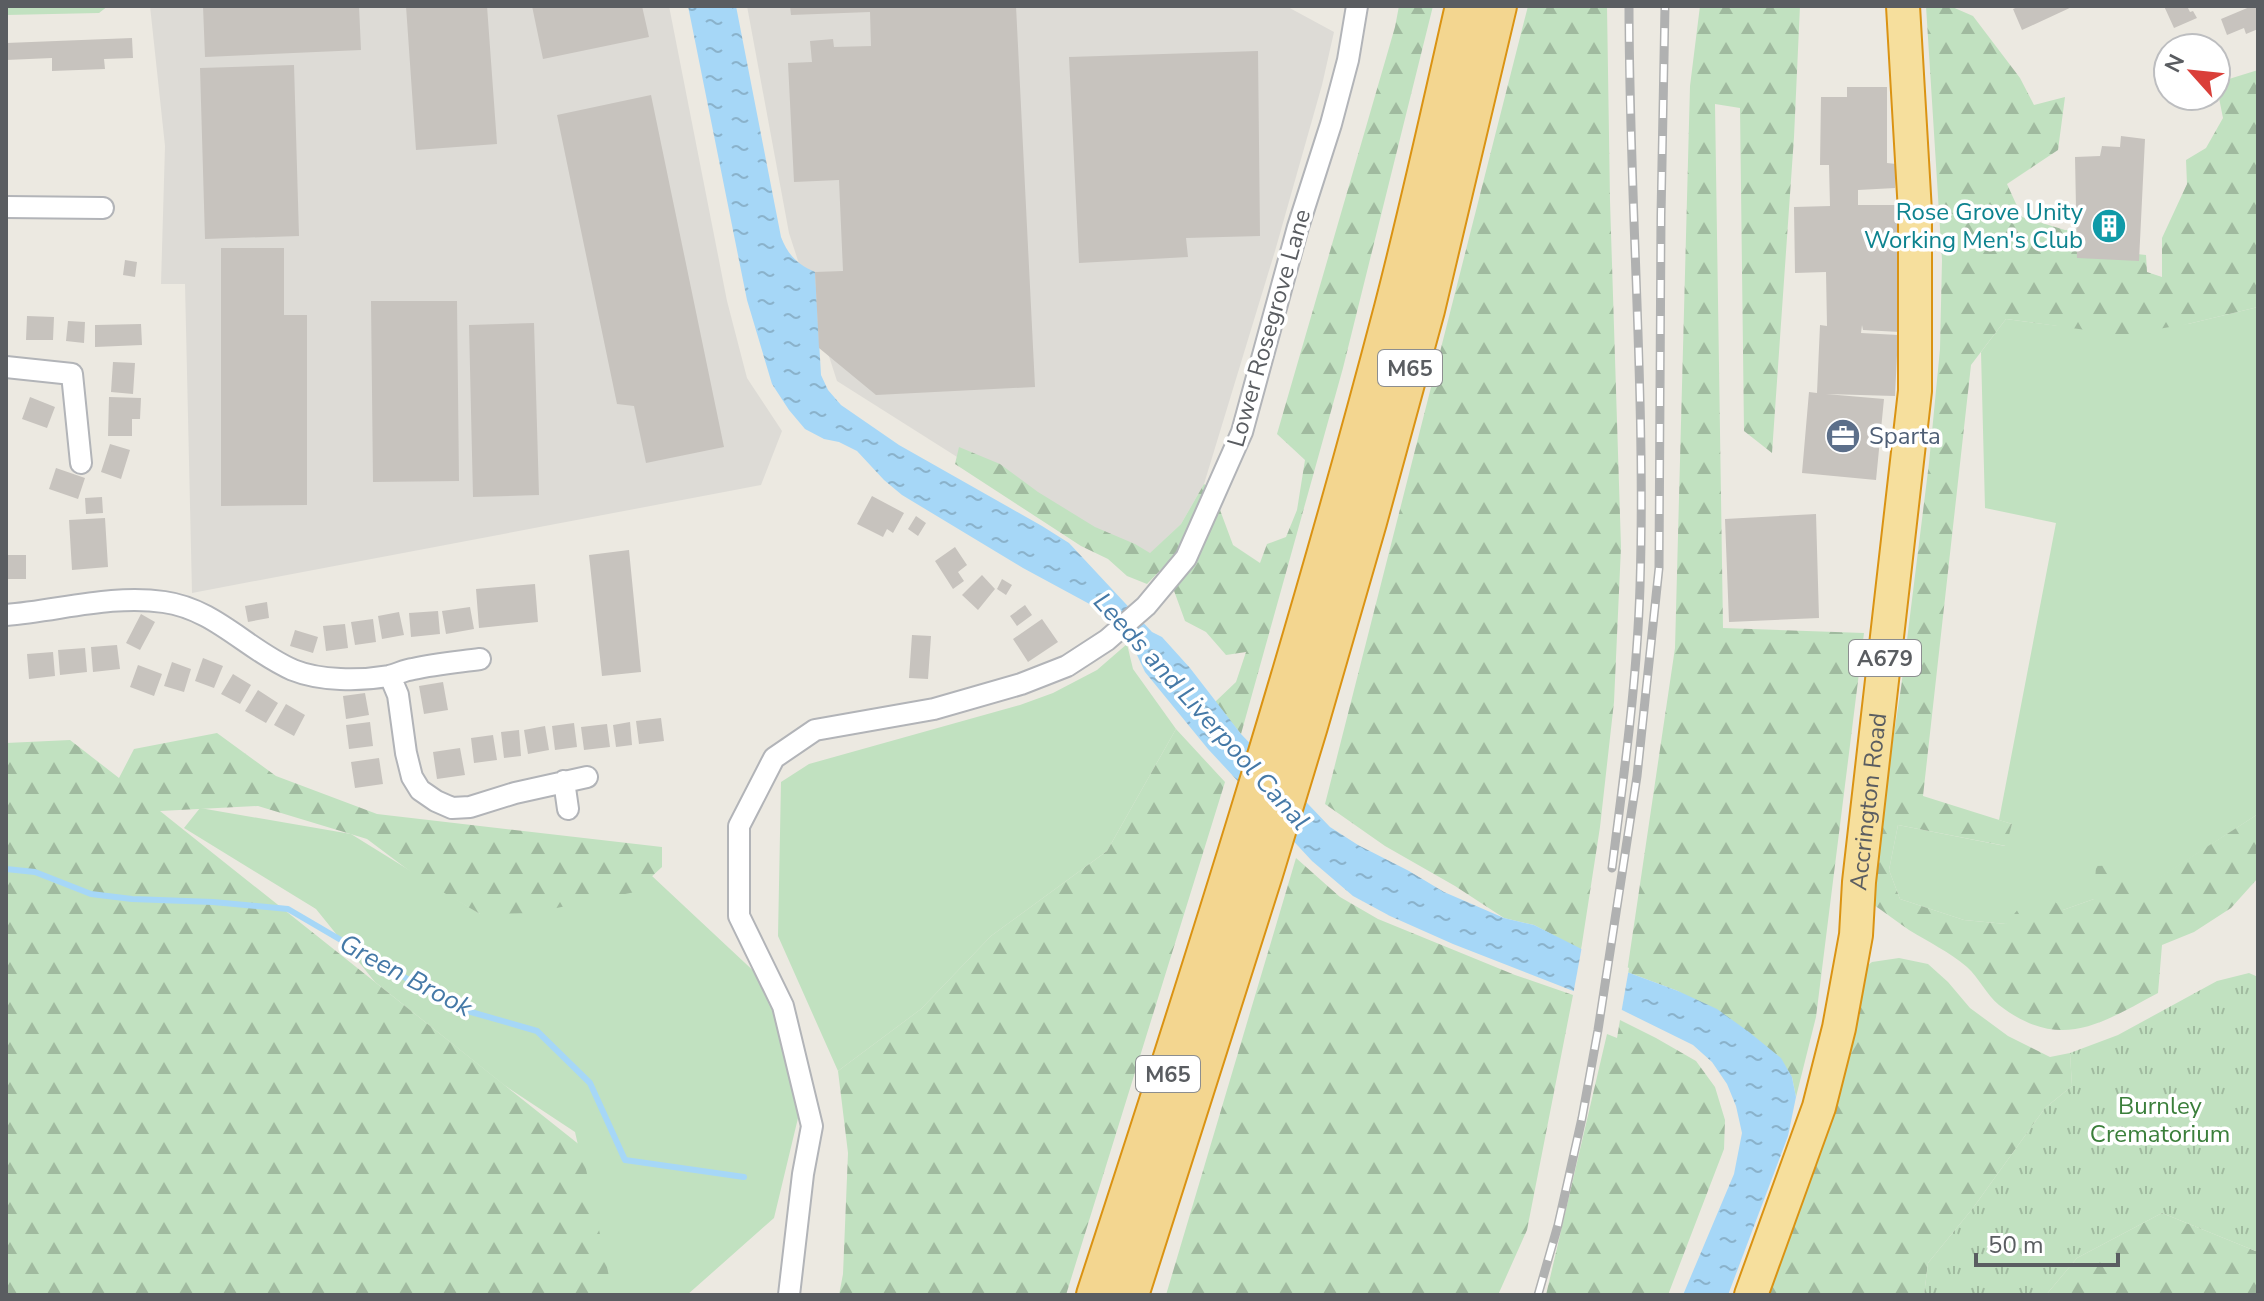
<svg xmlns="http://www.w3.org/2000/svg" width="2264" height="1301" viewBox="0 0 2264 1301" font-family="'Nunito Sans',sans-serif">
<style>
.industrial{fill:#dddbd6}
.grass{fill:#c1e1c0}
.forest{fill:url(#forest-firs)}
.park{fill:url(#park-tufts)}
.water{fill:url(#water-ripples)}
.pier{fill:#ece9e1}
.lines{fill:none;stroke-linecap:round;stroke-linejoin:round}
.stream{stroke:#a6d7f7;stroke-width:6}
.building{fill:#c7c3be}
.minor-casing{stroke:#b2b4b8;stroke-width:24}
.trunk-casing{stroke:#da9313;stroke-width:36}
.motorway-casing{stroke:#da9313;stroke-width:40}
.minor{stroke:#fff;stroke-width:20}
.trunk{stroke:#f6df9d;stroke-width:32}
.motorway{stroke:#f3d690;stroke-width:36}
.rail-casing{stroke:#b0b1b1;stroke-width:9}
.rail{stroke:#fff;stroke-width:6;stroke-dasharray:18;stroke-linecap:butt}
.labels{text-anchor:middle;stroke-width:7;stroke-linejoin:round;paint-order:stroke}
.shield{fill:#fff;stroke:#8c8e90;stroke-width:2}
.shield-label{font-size:22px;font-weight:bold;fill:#5a5d61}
.culture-label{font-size:24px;fill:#0d838f;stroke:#fff;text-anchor:end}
.street-label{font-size:24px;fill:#5a5d61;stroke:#fff}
.service-label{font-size:24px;fill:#4e5e75;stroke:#fff;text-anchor:start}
.park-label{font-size:24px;fill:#3b7f3b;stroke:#fff}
.water-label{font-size:26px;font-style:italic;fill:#4579a7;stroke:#fff}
</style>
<defs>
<pattern id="forest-firs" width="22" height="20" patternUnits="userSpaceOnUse" patternTransform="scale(2)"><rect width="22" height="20" fill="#c1e1c0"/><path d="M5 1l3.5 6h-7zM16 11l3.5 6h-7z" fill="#a0ba9f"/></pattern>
<pattern id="park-tufts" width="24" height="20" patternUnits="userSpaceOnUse" patternTransform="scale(2)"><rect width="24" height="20" fill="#c1e1c0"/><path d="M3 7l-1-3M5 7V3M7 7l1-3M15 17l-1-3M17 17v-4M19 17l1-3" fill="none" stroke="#a0ba9f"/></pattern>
<pattern id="water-ripples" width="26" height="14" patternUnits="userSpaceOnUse" patternTransform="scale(2)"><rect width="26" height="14" fill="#a6d7f7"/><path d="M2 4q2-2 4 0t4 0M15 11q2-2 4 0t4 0" fill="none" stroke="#8ab2cb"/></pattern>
</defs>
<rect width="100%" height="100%" fill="#ece9e1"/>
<path class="industrial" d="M150 6H669L727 301 747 378 782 431 761 485 192 593 185 284H161L165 146Z
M747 6H1286L1334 32 1322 85 1275 251 1204 484 1181 524 1137 566 1055 519 837 381 789 233Z"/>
<path class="grass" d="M6 6H108L99 13 6 15Z
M2258 307V814L2135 894 2094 899 2063 910 2006 924 1964 920 1900 899 1889 870 1898 825 2005 846 2012 824 1999 820 2056 523 1985 508 1981 352 2006 319 2059 326 2188 324Z
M1127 644 1133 669 1176 729 1107 851 991 936 921 1009 838 1071 778 936 781 782 809 764 1020 705 1053 693 1097 670Z
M200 808 351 834 480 914 652 876 775 991 804 1093 774 1218 687 1295H612L575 1132 504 1085 375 982 316 909 184 828Z"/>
<path class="forest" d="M1399 6H1433L1343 368 1241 734 1215 702 1236 682 1246 652 1226 655 1206 632 1185 621 1173 588 1192 562 1220 510 1233 545 1260 563 1267 544 1286 537 1297 510 1305 460 1277 434 1395 27Z
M1528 6H1607L1610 201 1621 547 1614 702 1600 827 1581 950 1534 925 1504 918 1455 886 1385 846 1325 804Z
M1700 6H1800L1794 137 1772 453 1744 431 1740 108 1715 104 1723 628 1864 633 1816 1017 1796 1097 1792 1077 1678 991 1627 972 1675 648 1690 86Z
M1926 6H1950L1973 16 2020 78 2034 105 2065 97 2058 150 2007 184 2022 217 2065 230 2085 229 2089 249 2146 255 2147 272 2162 277V238L2187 184 2186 160 2206 148 2223 118 2216 83 2258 70V307L2188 324 2122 335 2006 319 1971 365 1923 796 2012 824 2006 846 1898 825 1889 870 1900 899 1964 920 2006 924 2028 897 2050 896 2063 910 2094 899 2096 866 2124 865 2135 893 2258 814V878L2231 908 2194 932 2162 945 2158 993C2100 1024 2060 1052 1999 1005 1986 994 1979 978 1967 967 1949 952 1929 942 1909 930 1897 922 1886 913 1874 905L1872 877 1901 688 1929 463 1940 349 1942 260Z
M959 447 1000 464 1038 492 1095 527 1135 544 1150 553 1181 524 1204 484 1211 489 1177 553 1147 584 1127 576 1108 559 1081 546 955 464Z
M1176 729 1225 782 1066 1295H839L843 1274 848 1153 838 1071 921 1009 991 936 1107 851Z
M217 733 276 776 377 814 662 847V867L635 892 532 913 480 914 419 878 367 839 258 806 160 811 581 1146 613 1295H6V743L70 740 119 778 134 749Z
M1296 858 1340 897 1378 919 1515 975 1573 995 1527 1230 1498 1295H1166Z
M1899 958 1928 964 1948 982 1970 1008 2008 1036 2050 1057 2070 1053 2072 1086 2045 1108 1973 1208 1928 1263 1924 1295H1761L1857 973 1872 962Z
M1620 1020 1656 1038 1696 1061 1715 1087 1725 1120 1724 1149 1668 1295H1546L1607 1034 1617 1038Z
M2162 1213 2258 1252V1295H2046L2077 1258Z"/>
<path class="park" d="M2249 973 2258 977V1252L2162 1213 2077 1258 2046 1295H1924L1928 1263 1973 1208 2045 1108 2072 1086 2070 1053 2118 1035 2217 981Z"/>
<path class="water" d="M688 6H736L781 237C788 255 797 264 815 272L821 375 828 390 841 405 899 445 1042 526 1069 543 1152 632 1162 637 1190 668 1241 734 1330 827 1358 845 1409 871 1444 892 1504 918 1534 925 1627 972 1678 991 1717 1009 1749 1032 1781 1058 1792 1077 1796 1097 1788 1136 1728 1295H1683L1734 1174 1742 1133 1736 1106 1727 1084 1712 1062 1693 1045 1622 1010 1453 944 1390 916 1353 896 1312 861 1208 749 1145 672 1130 640 1108 614 1023 568 902 495 884 480 857 451 839 442 824 439 805 429 789 410 772 384 747 300Z"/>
<path class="pier" d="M1582 946 1629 968 1621 1014 1573 995Z"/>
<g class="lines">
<path class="stream" d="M6 869 35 872 91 894 132 899 213 902 288 909 457 1008 537 1031 590 1083 625 1160 744 1177"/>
</g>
<path class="building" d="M203 6H359L361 50 205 57Z
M406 6H487L497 144 416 150Z
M532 6H642L649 37 543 59Z
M790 6H1016L1035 387 876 395 819 348 815 272 843 271 839 180 794 182 788 63 812 62 810 41 833 39 834 47 871 46 870 12 791 15Z
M2020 6H2074L2022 30 2013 9Z
M2164 6H2187L2190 12 2193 11 2197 18 2174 28Z
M2252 6H2258V29L2246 34 2244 28 2227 35 2221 19Z
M132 38 133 58 104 59 105 69 52 71V58L6 60V43Z
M1258 51 1260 236 1186 238 1188 257 1079 263 1069 57Z
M294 65 299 236 205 239 200 68Z
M1847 87H1887V163L1896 164 1895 188 1858 190V205H1897L1900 332 1863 330 1862 325 1861 333 1898 335 1895 396 1826 394 1884 399 1876 480 1802 473 1809 392 1817 393 1820 325 1827 326 1826 272 1795 273 1794 207 1830 206 1829 165H1820L1821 97H1847Z
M651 95 724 447 646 463 634 406 617 404 557 115Z
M2121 136 2145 139 2139 261 2077 258 2075 157 2100 156 2102 146 2120 147Z
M221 248H284V315H307V505L221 506Z
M125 260 137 262 135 277 123 275Z
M371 301H457L459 481 373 482Z
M27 316 54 317 53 340H26Z
M68 321 85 322 84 343 66 341Z
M534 323 539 495 473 497 469 325Z
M141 324 142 345 95 347V325Z
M113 362 135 363 133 394 111 392Z
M30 397 55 407 47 428 22 419Z
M109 397 141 398 140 419H132V436H108Z
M110 444 130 450 121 479 101 472Z
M56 468 85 478 78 499 49 489Z
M872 496 904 513 893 533 887 529 883 537 857 524Z
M102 497 103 513 86 514 85 498Z
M1816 514 1819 618 1729 622 1725 519Z
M916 516 926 523 918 536 908 529Z
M105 518 108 567 72 570 69 520Z
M955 547 967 565 958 572 964 581 953 589 935 561Z
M629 550 641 672 602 676 589 555Z
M6 555H26V579H6Z
M982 575 995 589 978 610 962 595Z
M1002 579 1012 585 1006 595 997 589Z
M535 584 538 622 479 628 476 589Z
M267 602 269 618 248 622 245 606Z
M1025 605 1032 615 1017 626 1010 616Z
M470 607 474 629 446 634 442 611Z
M438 611 440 634 411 637 409 613Z
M399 612 404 635 382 639 378 616Z
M141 614 155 622 140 650 126 643Z
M373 619 376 642 355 645 351 622Z
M1042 619 1058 642 1028 662 1013 639Z
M345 624 348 648 326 651 323 626Z
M295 630 318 637 313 653 290 646Z
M912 635 931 636 928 679 909 678Z
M117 645 120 669 93 672 91 647Z
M85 648 87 672 60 675 58 650Z
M53 652 55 676 29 679 27 654Z
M203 658 223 666 214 688 195 681Z
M172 662 191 669 184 692 164 686Z
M138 665 162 674 154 696 130 687Z
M233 674 251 685 240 704 221 694Z
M443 682 448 710 424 714 419 686Z
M258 690 278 703 266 723 245 711Z
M365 693 369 715 346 719 343 696Z
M286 704 305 715 294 736 274 725Z
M661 718 664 741 639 744 636 721Z
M370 722 373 746 349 749 346 725Z
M630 722 632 745 616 747 613 725Z
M574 723 577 747 555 750 552 726Z
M607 724 610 747 584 750 581 727Z
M545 726 549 750 528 754 524 730Z
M519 730 521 756 504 758 501 732Z
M493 735 497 760 474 763 471 738Z
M460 748 465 775 437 779 433 752Z
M379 758 383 784 355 788 351 762Z"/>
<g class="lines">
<g class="minor-casing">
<path id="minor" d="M6 207 103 208
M6 367 72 374 81 463
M6 615C58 611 112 594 164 602 215 609 247 650 293 670 320 681 360 681 389 676 397 674 405 670 413 669 435 664 458 662 480 659
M390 676 398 695 406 753 412 777 420 790 436 801 452 808 470 807 515 793 587 777
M564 781 568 809
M789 1295 803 1174 812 1126 783 1006 739 916V826L774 758 815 730 934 709 1021 684 1067 666 1107 640 1146 606 1186 558 1242 432 1298 227 1331 124 1348 60 1357 6"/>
</g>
<g class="trunk-casing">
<g id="trunk">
<path id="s1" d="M1751 1295 1819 1107 1839 1028 1856 935 1859 882 1915 391V212L1903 6"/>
</g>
</g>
<g class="motorway-casing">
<path id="motorway" d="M1095 1295C1202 969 1306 640 1393 308 1419 208 1441 107 1464 6
M1130 1295 1264 874 1309 726 1368 522 1426 310 1498 6"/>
</g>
<use href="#minor" class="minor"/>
<use href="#trunk" class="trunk"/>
<use href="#motorway" class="motorway"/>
<g class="rail-casing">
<path id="rail" d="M1612 868C1624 774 1637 681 1640 586 1646 393 1629 199 1629 6
M1538 1295 1558 1225 1582 1118 1598 1030 1637 776 1659 568 1661 215 1665 6"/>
</g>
<use href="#rail" class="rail"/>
</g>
<defs>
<g id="building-disc" transform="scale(1.8)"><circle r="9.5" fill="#0f9aa8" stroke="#fff"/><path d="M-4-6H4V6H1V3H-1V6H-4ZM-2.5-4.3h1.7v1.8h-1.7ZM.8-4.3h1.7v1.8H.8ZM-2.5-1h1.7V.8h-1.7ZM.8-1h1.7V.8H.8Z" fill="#fff"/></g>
<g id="office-disc" transform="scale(1.8)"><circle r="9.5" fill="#5c6f8a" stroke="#fff"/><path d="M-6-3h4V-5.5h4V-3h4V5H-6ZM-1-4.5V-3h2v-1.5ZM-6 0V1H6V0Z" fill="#fff"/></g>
</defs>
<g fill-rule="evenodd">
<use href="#building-disc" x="2109" y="226"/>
<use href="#office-disc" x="1843" y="436"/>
</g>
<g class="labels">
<g class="shield">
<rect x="1378" y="350" width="64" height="36" rx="6"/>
<rect x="1849" y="640" width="72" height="36" rx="6"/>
<rect x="1136" y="1056" width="64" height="36" rx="6"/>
</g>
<g class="shield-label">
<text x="1410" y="376">M65</text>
<text x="1885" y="666">A679</text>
<text x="1168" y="1082">M65</text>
</g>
<g class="culture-label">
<text x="2083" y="220">Rose Grove Unity<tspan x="2083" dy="28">Working Men's Club</tspan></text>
</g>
<g class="street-label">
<text transform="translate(1269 328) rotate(-74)" y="8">Lower Rosegrove Lane</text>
<text dy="8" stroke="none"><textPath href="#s1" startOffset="510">Accrington Road</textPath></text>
</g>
<g class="service-label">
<text x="1869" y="444">Sparta</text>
</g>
<g class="park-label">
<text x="2160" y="1114">Burnley<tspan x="2160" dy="28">Crematorium</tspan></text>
</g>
<g class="water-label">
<text transform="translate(1202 711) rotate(48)" y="9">Leeds and Liverpool Canal</text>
<text transform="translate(406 975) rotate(28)" y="9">Green Brook</text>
</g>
</g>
<rect width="2264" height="1301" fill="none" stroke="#5a5d61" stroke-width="16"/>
<g transform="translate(2192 72) rotate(297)"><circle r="38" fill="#ffffff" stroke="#bdbec0" stroke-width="2"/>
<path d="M0-6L14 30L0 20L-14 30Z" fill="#da3f39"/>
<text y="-12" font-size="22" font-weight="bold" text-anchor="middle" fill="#5a5d61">N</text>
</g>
<path d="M1976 1253v12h142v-12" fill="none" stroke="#5a5d61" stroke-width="4"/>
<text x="1988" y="1253" font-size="24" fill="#5a5d61" stroke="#ffffff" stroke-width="6" paint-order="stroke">50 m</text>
</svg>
